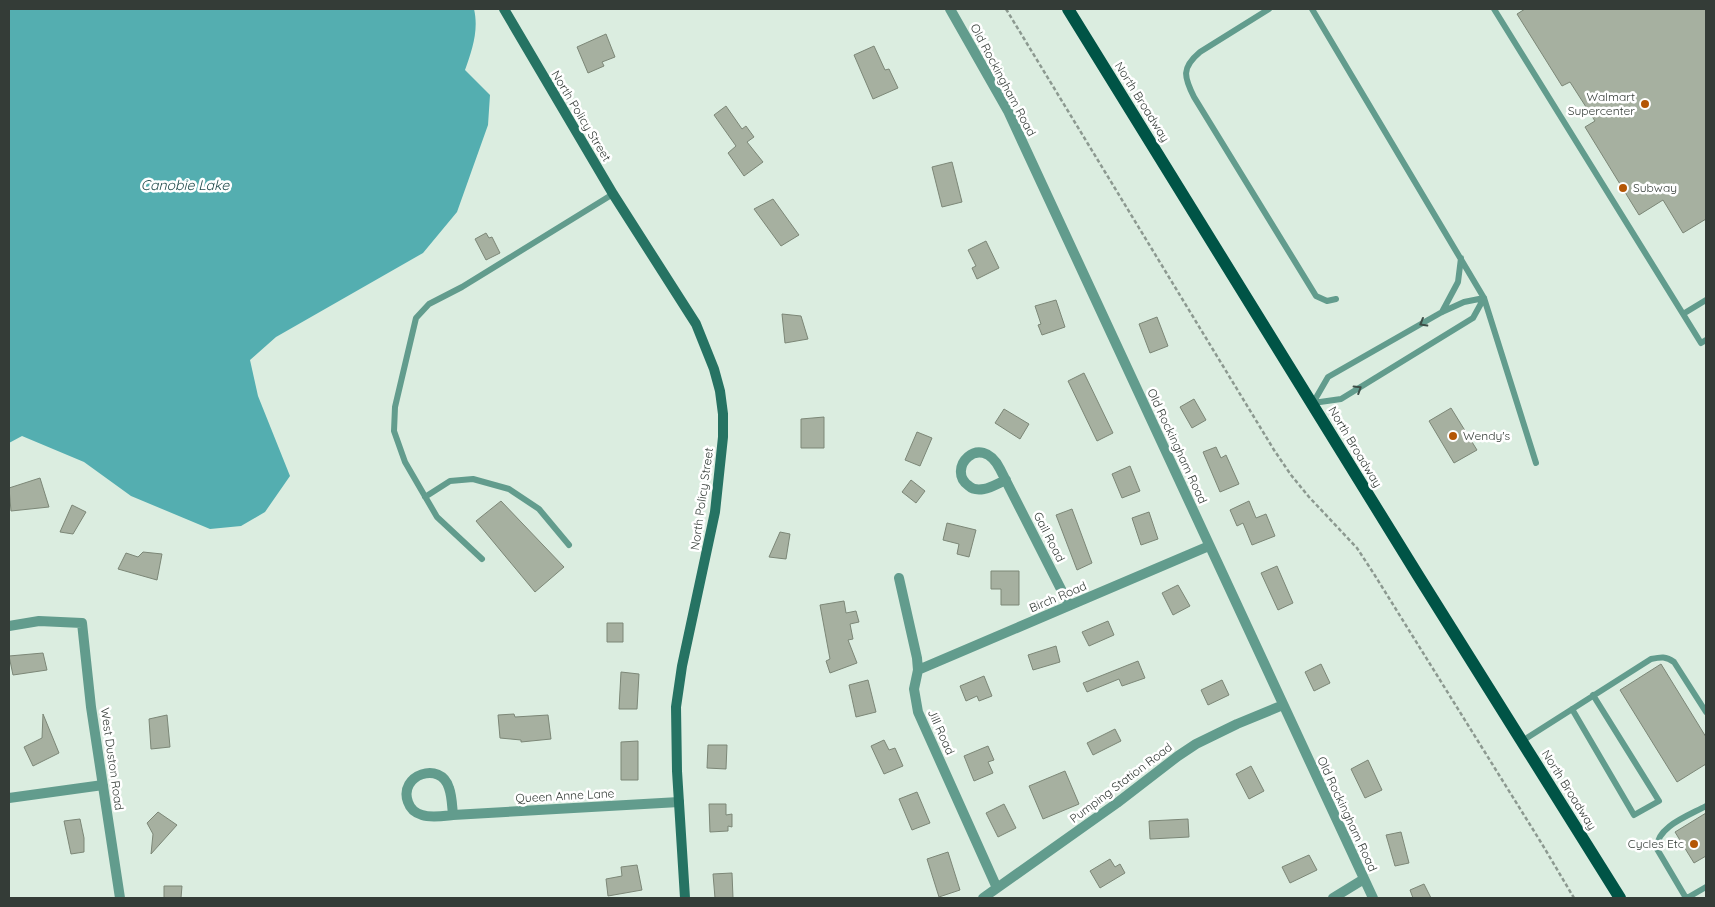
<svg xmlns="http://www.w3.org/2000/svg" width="1715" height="907" viewBox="0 0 1715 907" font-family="Quicksand,sans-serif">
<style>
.water{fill:#54aeb0}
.building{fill:#a6b0a0;stroke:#7c8777}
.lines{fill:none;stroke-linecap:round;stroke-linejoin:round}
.path{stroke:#8c9990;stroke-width:2.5;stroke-dasharray:4 2.5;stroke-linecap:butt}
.lane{stroke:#629c8d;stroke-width:6}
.street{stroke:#629c8d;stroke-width:10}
.secondary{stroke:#267363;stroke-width:10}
.primary{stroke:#005446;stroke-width:12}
.oneway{stroke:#3d4f48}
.poi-dot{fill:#b45605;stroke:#fff;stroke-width:2}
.labels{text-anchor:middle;stroke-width:5;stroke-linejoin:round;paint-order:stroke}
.street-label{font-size:12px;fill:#343c37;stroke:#fff}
.poi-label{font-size:12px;fill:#343c37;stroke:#fff;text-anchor:end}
.water-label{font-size:14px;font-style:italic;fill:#234c4d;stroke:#fff}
</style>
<rect width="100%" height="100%" fill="#dbede0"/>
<path class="water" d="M9 9H474C479 30 472 51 465 70L490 95 488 125 457 212 423 253 276 337 250 360 258 396 290 476 265 512 241 526 210 529 131 496 84 462 22 436 9 443Z"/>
<path class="building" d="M1525 9H1706V219L1683 233 1663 200 1639 215 1585 127 1595 121 1570 82 1562 86 1517 14Z
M606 34 615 57 602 62 604 66 588 73 577 47Z
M874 46 885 70 889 69 898 88 873 99 854 55Z
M726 106 742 129 746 126 754 137 747 142 763 162 744 176 728 153 736 146 714 115Z
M952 162 962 202 942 207 932 167Z
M773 199 799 235 781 246 754 209Z
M486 233 489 238 492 237 500 253 486 260 475 239Z
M986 241 999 268 977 279 972 268 976 266 968 250Z
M1056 300 1065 327 1042 335 1038 325 1041 324 1035 306Z
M782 314 801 316 808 339 785 343Z
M1157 317 1168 346 1150 353 1139 324Z
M1084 373 1113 433 1097 441 1068 381Z
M1194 399 1206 420 1192 428 1180 407Z
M1451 408 1477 450 1454 463 1429 421Z
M1004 409 1029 424 1020 439 995 423Z
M824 417V448H801V419Z
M917 432 932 438 920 466 905 460Z
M1216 447 1221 458 1226 455 1239 484 1220 492 1203 452Z
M1130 466 1140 491 1122 498 1112 474Z
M40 478 49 507 11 511 9 488Z
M911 480 925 491 916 503 902 492Z
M501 501 564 567 535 592 476 521Z
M1249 501 1256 518 1266 514 1275 536 1252 545 1243 523 1237 526 1230 510Z
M72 505 86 512 73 534 60 532Z
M1072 509 1092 563 1077 570 1056 515Z
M1149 512 1158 539 1141 545 1132 518Z
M947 523 976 530 969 557 957 554 959 544 943 540Z
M780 532 790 534 786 559 769 557Z
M143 552 162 554 157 580 118 569 126 553 138 557Z
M1277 566 1293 603 1278 610 1261 573Z
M991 571H1019V605H1001V589H991Z
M1178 585 1190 606 1173 615 1162 593Z
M844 601 846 613 856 611 859 622 850 624 853 639 848 640 857 663 830 673 826 661 830 659 820 605Z
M1108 621 1114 635 1089 646 1082 632Z
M607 623H623V642H607Z
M1056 646 1060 662 1033 670 1028 655Z
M43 653 47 670 13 675 9 656Z
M1138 661 1145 678 1122 686 1119 679 1087 692 1083 683Z
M1321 664 1330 683 1314 691 1305 672Z
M1661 664 1706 737V764L1677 782 1620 690Z
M621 672 639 674 637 709H619Z
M984 676 992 696 979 701 977 696 966 701 960 686Z
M868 680 876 712 856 717 849 685Z
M1222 680 1229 695 1208 705 1201 690Z
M43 714 59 753 33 766 24 747 42 738Z
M514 714 515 717 548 715 551 739 521 742V740L500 738 498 715Z
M167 715 170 747 151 749 149 719Z
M1115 729 1121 741 1093 755 1087 743Z
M884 740 889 750 895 748 903 766 884 774 871 746Z
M638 741V780H621V742Z
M708 745H727L726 769 707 768Z
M988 746 994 760 988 762 993 773 974 781 964 756Z
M1368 760 1382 790 1365 798 1351 769Z
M1251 766 1264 791 1249 799 1236 774Z
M1065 771 1079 804 1043 819 1029 786Z
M917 792 930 823 912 830 899 799Z
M709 804H726V815L732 814V827L728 826V831L710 832Z
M1004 804 1016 828 998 837 986 813Z
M158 812 177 825 151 854 153 834 147 823Z
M1706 813V856L1694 863 1675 832Z
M80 819 84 838V852L71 854 64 821Z
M1188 819 1189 837 1150 839 1149 821Z
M1401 832 1409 863 1395 866 1386 835Z
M948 852 960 890 939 897 927 859Z
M1309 855 1317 870 1290 883 1282 867Z
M1110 859 1115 867 1120 864 1125 873 1100 888 1090 871Z
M637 865 642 890 608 896 606 879 622 876 621 867Z
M732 873 733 898H715L713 874Z
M1424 884 1431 898H1413L1410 890Z
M164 886H182L181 898H164Z"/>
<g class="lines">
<path class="path" d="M1006 9 1274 450 1291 475 1309 497 1357 548 1374 574 1542 844 1574 898"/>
<path class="lane" d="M1269 9 1200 52C1181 68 1184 77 1194 97L1316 296 1327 301 1336 299
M1312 9 1484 298 1536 463
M1494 9 1701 343 1706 340
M1442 312 1458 282 1461 258
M1683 314 1706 300
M1313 403 1341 399 1473 318 1484 298
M1313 403 1328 377 1442 312 1464 302 1484 298
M425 497 450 481 473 479 509 489 539 509 569 545
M482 559 437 517 405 462 394 431 395 407 416 318 429 304 462 287 613 194
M1572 709 1634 815 1659 801 1593 695
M1522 741 1651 659C1661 657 1666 656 1674 662L1706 712
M1686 898 1657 849C1655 827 1690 815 1706 806
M1687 898 1706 887"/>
<path class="street" d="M950 9 1008 111 1373 898
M1006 480C999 483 991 488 984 489 978 490 973 490 969 486 945 470 980 430 1000 469L1069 605
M899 578 917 658 918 670 914 689 918 712 997 888
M9 626 39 621 82 623 91 707 120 898
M918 670 1209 546
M9 798 103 785
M453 815C452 806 452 796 449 788 441 760 398 775 408 802 410 808 415 813 422 815 431 818 443 816 453 815L679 802
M983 898 1117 803 1178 756 1196 744 1237 724 1283 705
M1333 898 1364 879"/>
<path class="secondary" d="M504 9 613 194 696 324 714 369 720 391 723 414V437L715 512 682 666 676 707 677 771 685 898"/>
<path class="primary" d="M1068 9 1419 577 1620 898"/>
</g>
<defs><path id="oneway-chevron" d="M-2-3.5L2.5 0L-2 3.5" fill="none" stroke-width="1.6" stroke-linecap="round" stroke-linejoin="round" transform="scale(1.25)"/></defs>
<g class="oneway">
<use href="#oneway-chevron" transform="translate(1423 323) rotate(150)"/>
<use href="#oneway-chevron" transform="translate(1358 389) rotate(-32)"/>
</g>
<g class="poi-dot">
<circle cx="1645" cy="104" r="5"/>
<circle cx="1623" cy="188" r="5"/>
<circle cx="1453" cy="436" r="5"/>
<circle cx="1694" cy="844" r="5"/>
</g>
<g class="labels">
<g class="street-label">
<text transform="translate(1003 80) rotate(62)" y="4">Old Rockingham Road</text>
<text transform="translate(1142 102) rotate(58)" y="4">North Broadway</text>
<text transform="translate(581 116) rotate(59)" y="4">North Policy Street</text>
<text transform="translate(1177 446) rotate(65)" y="4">Old Rockingham Road</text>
<text transform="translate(1355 447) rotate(59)" y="4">North Broadway</text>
<text transform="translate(702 499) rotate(-82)" y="4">North Policy Street</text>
<text transform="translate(1049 537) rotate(63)" y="4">Gail Road</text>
<text transform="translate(1058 597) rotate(-23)" y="4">Birch Road</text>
<text transform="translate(941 732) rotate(66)" y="4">Jill Road</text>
<text transform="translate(112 759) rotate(82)" y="4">West Duston Road</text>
<text transform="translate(1121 783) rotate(-37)" y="4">Pumping Station Road</text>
<text transform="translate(1569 790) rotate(58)" y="4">North Broadway</text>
<text transform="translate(565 796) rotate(-3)" y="4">Queen Anne Lane</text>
<text transform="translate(1347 814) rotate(65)" y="4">Old Rockingham Road</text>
</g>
<g class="poi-label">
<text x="1635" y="101">Walmart<tspan x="1635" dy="14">Supercenter</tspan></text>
<text x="1633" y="192" text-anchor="start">Subway</text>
<text x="1463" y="440" text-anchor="start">Wendy's</text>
<text x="1684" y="848">Cycles Etc</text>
</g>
<g class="water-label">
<text x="185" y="190">Canobie Lake</text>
</g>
</g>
<rect width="1715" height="907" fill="none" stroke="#343c37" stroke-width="20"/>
</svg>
